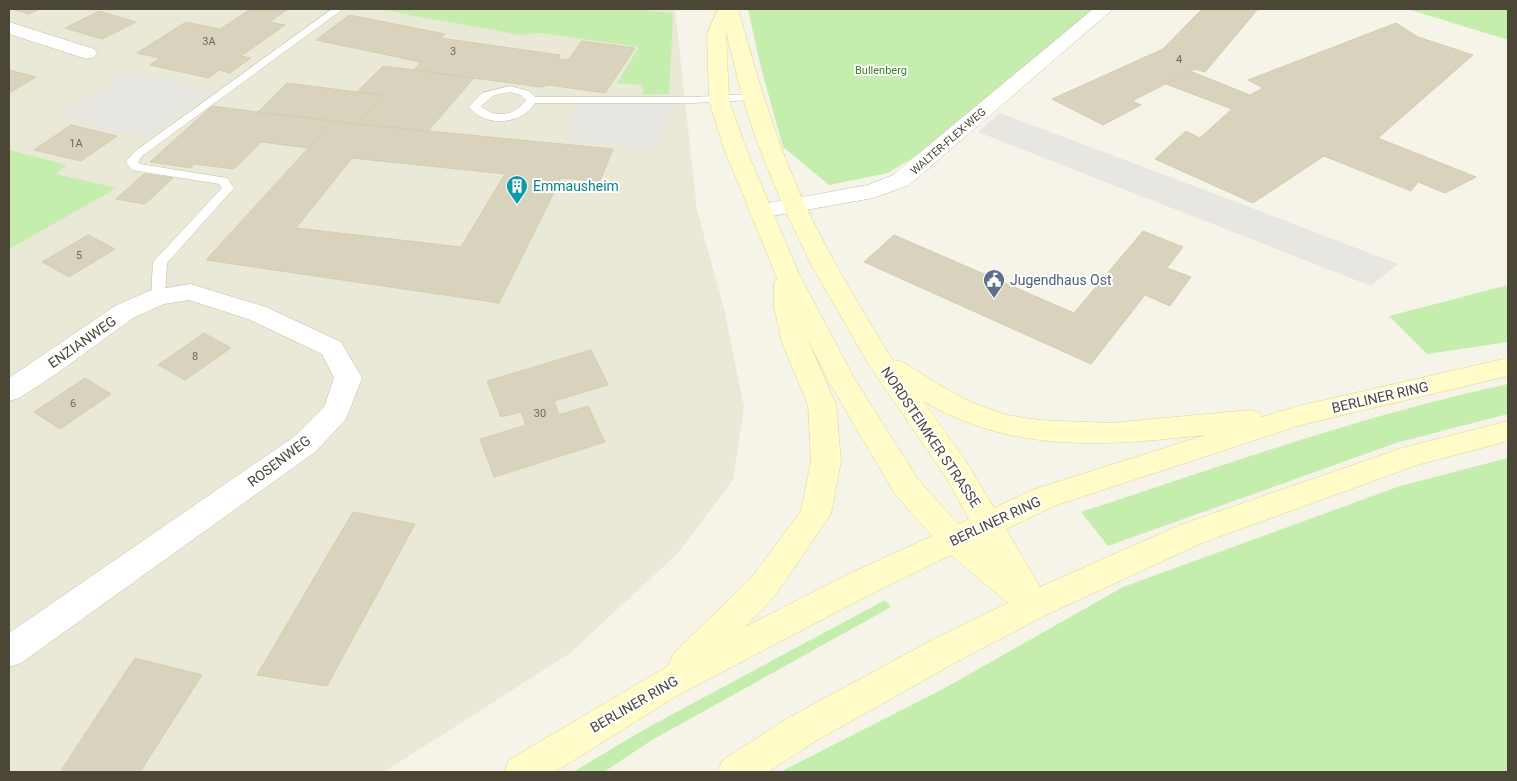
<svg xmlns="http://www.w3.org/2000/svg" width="1517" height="781" viewBox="0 0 1517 781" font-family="Roboto,sans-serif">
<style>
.residential{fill:#eae8d6}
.green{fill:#c5eeae}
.parking{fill:#e7e6e1}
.building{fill:#d9d3bd;stroke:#d4cdaf;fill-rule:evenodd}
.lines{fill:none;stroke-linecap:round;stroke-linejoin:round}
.lane-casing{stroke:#c3bfaa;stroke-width:1}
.street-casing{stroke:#c3bfaa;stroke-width:1}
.secondary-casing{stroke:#dbd594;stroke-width:1}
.lane{fill:#fff;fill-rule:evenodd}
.street{fill:#fff;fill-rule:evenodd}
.secondary{fill:#fffcca;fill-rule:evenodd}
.labels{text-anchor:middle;stroke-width:4;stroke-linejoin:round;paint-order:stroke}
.number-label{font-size:11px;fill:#6e6958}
.far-park-label{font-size:11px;fill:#358422;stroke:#fff}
.far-street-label{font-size:11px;fill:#4b4636;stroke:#fff}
.culture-label{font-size:14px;fill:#0d838f;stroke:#fff;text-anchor:start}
.service-label{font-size:14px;fill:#4e5e75;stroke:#fff;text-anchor:start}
.street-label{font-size:14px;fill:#4b4636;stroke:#fff}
</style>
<rect width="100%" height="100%" fill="#f6f4e9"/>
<path class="residential" d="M9 9H675L697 210 724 309 744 407 733 480 678 553 570 653 384 772H9Z"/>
<path class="green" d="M377 9H633L673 13 669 94 643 95V85L617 83 639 47 540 33 521 35Z
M748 9H1102L1026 70 965 126 888 173 829 185 783 147 759 60Z
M1408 9H1508V40Z
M9 150 67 165 56 174 117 188 9 249Z
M1508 285V342L1427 354 1389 316Z
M1508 384V414L1399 442 1108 546 1081 512C1222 466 1363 415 1508 384Z
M1508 458V772H780L943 689 1123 587 1400 486Z
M885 600 891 607 652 740 604 772H573L645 729Z"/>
<path class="parking" d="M128 72 214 90 147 139 57 118Z
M577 103H670L658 150 563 141Z
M1000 113 1223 197 1398 264 1371 286 978 132Z"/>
<path class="building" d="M12 9H40L29 14Z
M251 9H288L269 22 285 25 241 56 251 58 230 73 219 70 209 78 150 65 160 58 137 53 186 22 220 29Z
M1202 9H1258L1205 72 1195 69 1132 101 1141 105 1103 125 1052 99 1163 49Z
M99 11 136 22 102 39 65 28Z
M349 15 445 34 440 38 560 55 559 59 568 60 582 41 635 48 605 93 549 85 541 87 414 70 421 62 316 40Z
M1396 23 1418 37 1473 55 1378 138 1476 177 1445 193 1418 182 1411 191 1324 156 1253 203 1155 159 1186 131 1200 138 1232 109 1166 84 1190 71 1250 95 1263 88 1248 80Z
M383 66 414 70 474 78 428 131 357 124 383 95 357 92Z
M9 70 36 77 9 93Z
M287 83 357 92 383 95 357 124 258 112Z
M212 106 258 112 333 121 309 148 261 142 234 169 194 164 191 168 150 162Z
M333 121 357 124 613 149 600 181 561 178 499 303 206 260ZM352 158 505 174 461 247 296 228Z
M71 125 117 136 81 161 34 150Z
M144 174 173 178 145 204 116 199Z
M1143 231 1183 247 1167 268 1191 277 1170 306 1145 295 1091 364 864 262 894 235 1074 313Z
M88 235 115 249 69 277 42 262Z
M204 333 231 348 185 380 158 365Z
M591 350 608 385 554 401 559 415 588 406 605 442 494 477 480 439 526 425 521 412 501 417 487 381Z
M85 378 111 394 60 429 34 412Z
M353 512 415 524 327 686 257 675Z
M135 658 202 675 140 772H60Z"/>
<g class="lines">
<g class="lane-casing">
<path id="lane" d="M332 9H343L142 156 138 162 140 164 227 178 234 188 167 263 165 297 163 300H153L151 297 153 262 222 188 219 184 132 170 126 162 134 152Z
M510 86 529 91 535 97H692L753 94 758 97 753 100 692 103H535C521 125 486 128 469 107L482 93ZM510 92 521 95 526 100C515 116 495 119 481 106L494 95Z"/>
</g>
<g class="street-casing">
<path id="street" d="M1093 9H1113L909 185 873 198 761 218 753 216 749 211 753 206 868 185 893 175Z
M9 22 94 49 97 53 94 57 87 59 9 34Z
M190 284 266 307 341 342 362 378 346 419 315 452 21 663 9 667V633L295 436 324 407 334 378 322 354 248 319 189 300 164 304 133 318 56 374 19 398 9 401V378L115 306 149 291Z"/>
</g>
<g class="secondary-casing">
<path id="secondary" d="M718 9H738C757 76 776 143 806 207 830 257 859 305 888 353L893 360 903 362 941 386 971 402 1006 415 1039 420 1110 423 1250 410 1260 413 1262 417 1298 406 1508 358V376L1301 425 1054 506 1006 529 1040 587 1180 525 1402 448 1508 421V441L1417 465 1202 543 1046 615 958 661 814 742 768 772H717L723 760 788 718 934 639 1008 603 951 555 871 594 678 695 555 772H504L509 760 668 666 673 654 752 577 801 511 811 461 808 405 782 342 774 307V283L777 278 723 146 709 100 707 34ZM726 32 741 92 757 142 783 206 812 266 869 365 945 476 969 519 958 524 917 478 854 378 798 272 745 146 729 100ZM807 338 828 380 895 494 932 536 849 574 745 627 774 597 831 514 841 461 836 405ZM923 401C1013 454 1105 446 1205 435L1032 490 994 508 965 460Z"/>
</g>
<use href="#lane" class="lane"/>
<use href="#street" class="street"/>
<use href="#secondary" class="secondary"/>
</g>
<defs>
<g id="building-pin" transform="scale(1.125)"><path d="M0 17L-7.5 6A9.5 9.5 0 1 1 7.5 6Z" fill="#0f9aa8" stroke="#fff"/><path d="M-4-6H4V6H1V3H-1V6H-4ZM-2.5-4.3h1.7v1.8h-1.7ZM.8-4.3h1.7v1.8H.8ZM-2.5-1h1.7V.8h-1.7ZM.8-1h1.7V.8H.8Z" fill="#fff"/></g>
<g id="civic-pin" transform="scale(1.125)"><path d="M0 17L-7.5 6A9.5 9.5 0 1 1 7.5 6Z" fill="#5c6f8a" stroke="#fff"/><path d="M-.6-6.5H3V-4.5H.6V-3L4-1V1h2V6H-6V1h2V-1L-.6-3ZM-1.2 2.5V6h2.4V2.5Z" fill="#fff"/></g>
</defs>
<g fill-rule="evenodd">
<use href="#building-pin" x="517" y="186"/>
<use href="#civic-pin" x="994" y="280"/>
</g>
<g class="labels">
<g class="number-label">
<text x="209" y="45">3A</text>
<text x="453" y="55">3</text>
<text x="1179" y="63">4</text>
<text x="76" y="147">1A</text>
<text x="79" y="259">5</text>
<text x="195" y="360">8</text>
<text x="73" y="407">6</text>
<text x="540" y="417">30</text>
</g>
<g class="far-park-label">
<text x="881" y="74">Bullenberg</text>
</g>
<g class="far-street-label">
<text transform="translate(948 141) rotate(-41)" y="4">WALTER-FLEX-WEG</text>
</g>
<g class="culture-label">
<text x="533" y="191">Emmausheim</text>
</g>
<g class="service-label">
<text x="1010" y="285">Jugendhaus Ost</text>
</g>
<g class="street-label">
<text transform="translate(82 342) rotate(-35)" y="5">ENZIANWEG</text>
<text transform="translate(1380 397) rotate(-13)" y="5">BERLINER RING</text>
<text transform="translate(931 437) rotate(56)" y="5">NORDSTEIMKER STRASSE</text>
<text transform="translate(279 461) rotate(-37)" y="5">ROSENWEG</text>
<text transform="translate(995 521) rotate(-25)" y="5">BERLINER RING</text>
<text transform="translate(634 704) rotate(-30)" y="5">BERLINER RING</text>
</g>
</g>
<rect width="1517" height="781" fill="none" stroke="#4b4636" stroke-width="20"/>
</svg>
